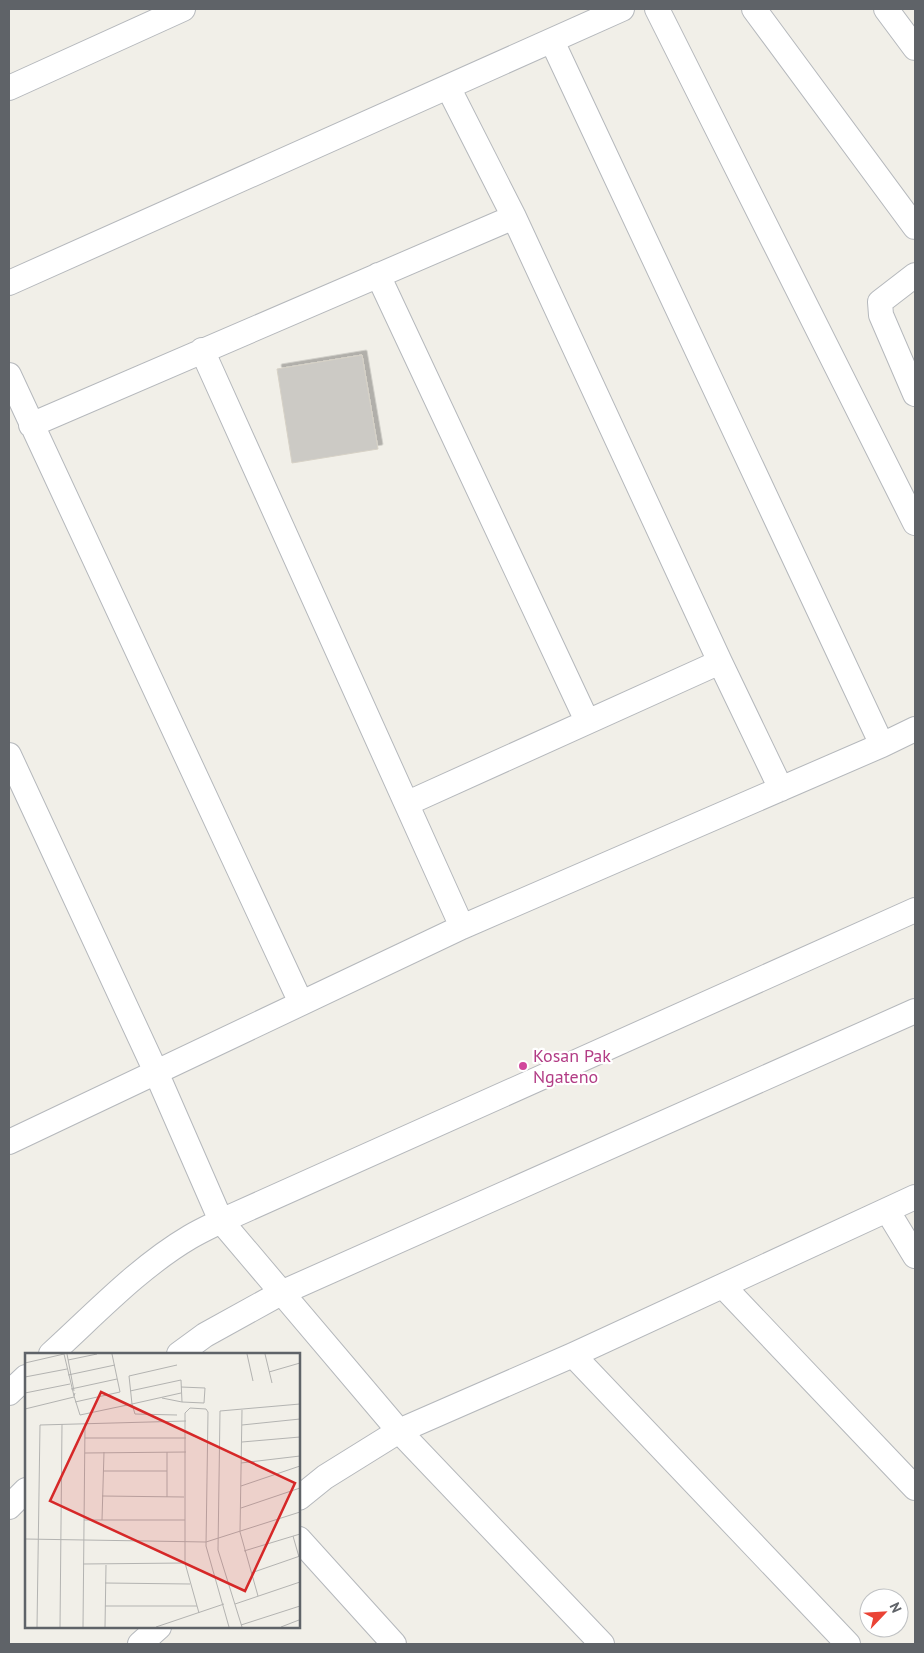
<svg xmlns="http://www.w3.org/2000/svg" width="924" height="1653" viewBox="0 0 924 1653" font-family="'PT Sans',sans-serif">
<style>
.building{fill:#cccac5;stroke:#d6d1c6;filter:url(#shadow)}
.lines{fill:none;stroke-linecap:round;stroke-linejoin:round}
.minor-casing{stroke:#b5b8bc;stroke-width:26}
.minor{stroke:#fff;stroke-width:24}
.hotel-dot{fill:#d1479c;stroke:#fff;stroke-width:2}
.labels{text-anchor:middle;stroke-width:4.5;stroke-linejoin:round;paint-order:stroke}
.hotel-label{font-size:18px;fill:#b23c85;stroke:#fff;text-anchor:start}
.inset-road{fill:none;stroke:#b3b3b1;stroke-width:1}
.view{fill:#d62828;fill-opacity:0.15;stroke:#d62828;stroke-width:2.5}
.inset-edge{fill:none;stroke:#5f6368;stroke-width:2.5}
</style>
<defs>
<filter id="shadow"><feDropShadow dx="4.5" dy="-4.5" stdDeviation="0" flood-color="#0004"/></filter>
</defs>
<rect width="100%" height="100%" fill="#f1efe8"/>
<path class="building" d="M362 355 378 449 292 463 277 369Z"/>
<g class="lines">
<g class="minor-casing">
<path id="minor" d="M657 9 915 523
M754 9 915 227
M886 9 915 48
M552 41 882 745
M448 87 514 217 720 662 781 789
M9 88 183 9
M378 275 587 721
M915 275 880 302 881 315 915 394
M9 283 622 9
M202 350 462 927
M9 375 301 1003
M31 425 514 217
M9 755 156 1072 221 1221 399 1431 602 1644
M408 803 720 662
M9 1142 462 927 882 745 915 729
M887 1210 915 1256
M723 1286 915 1488
M51 1354C95 1314 139 1267 190 1237 200 1231 211 1226 221 1221L915 910
M179 1354 205 1335 281 1293 915 1011
M573 1355 848 1644
M9 1393 26 1377
M299 1498 325 1477 399 1431 573 1355 915 1197
M9 1507 26 1490
M299 1539 394 1644
M140 1644 159 1627"/>
</g>
<use href="#minor" class="minor"/>
</g>
<circle class="hotel-dot" cx="523" cy="1066" r="5"/>
<g class="labels">
<g class="hotel-label">
<text x="533" y="1062">Kosan Pak<tspan x="533" dy="21">Ngateno</tspan></text>
</g>
</g>
<g transform="translate(25 1353)">
<rect width="275" height="275" fill="#f1efe8"/>
<path class="inset-road" d="M39 1 49 43 50 40M42 1 49 38M222 1 228 28M240 1 247 30M43 7 72 1M0 10 39 1M244 19 275 10M43 22 90 12M0 24 42 16M46 36 92 26M105 38 156 27 157 49 179 50 180 35 156 34M0 40 45 31M49 43 55 62 107 51 104 23 152 12M137 45 157 49M50 49 95 39 87 1M0 56 49 44M217 57 215 179 233 243M152 62 110 61 107 51 156 40M217 72 275 66M60 85H161M217 89 275 84M60 100 161 99M216 110 275 103M78 118H142M216 133 275 113M77 143 159 144M142 144V99M216 155 275 135M59 167H160M77 167 79 99M268 183 274 204M0 186 181 189 275 159M219 198 275 181M58 211 160 210M226 220 275 203M80 230 165 231M210 251 275 229M80 253H172M174 260 160 210V60L165 55 181 56 183 59 181 193 204 274M216 272 275 253M12 274 15 72 161 68M35 274 37 71M58 274 60 71M80 274 81 212M131 274 199 251M217 274 193 197 195 58 275 51M256 274 274 267"/>
<path class="view" d="M76 39 270 130 220 238 25 148Z"/>
<rect width="275" height="275" class="inset-edge"/>
</g>
<rect width="924" height="1653" fill="none" stroke="#5f6368" stroke-width="20"/>
<g transform="translate(884 1613) rotate(65)"><circle r="24" fill="#ffffff" stroke="#bfc1c3"/>
<path d="M0-4L9 19L0 12L-9 19Z" fill="#ea4335"/>
<text y="-8" font-size="14" font-weight="bold" text-anchor="middle" fill="#5f6368">N</text>
</g>
</svg>
